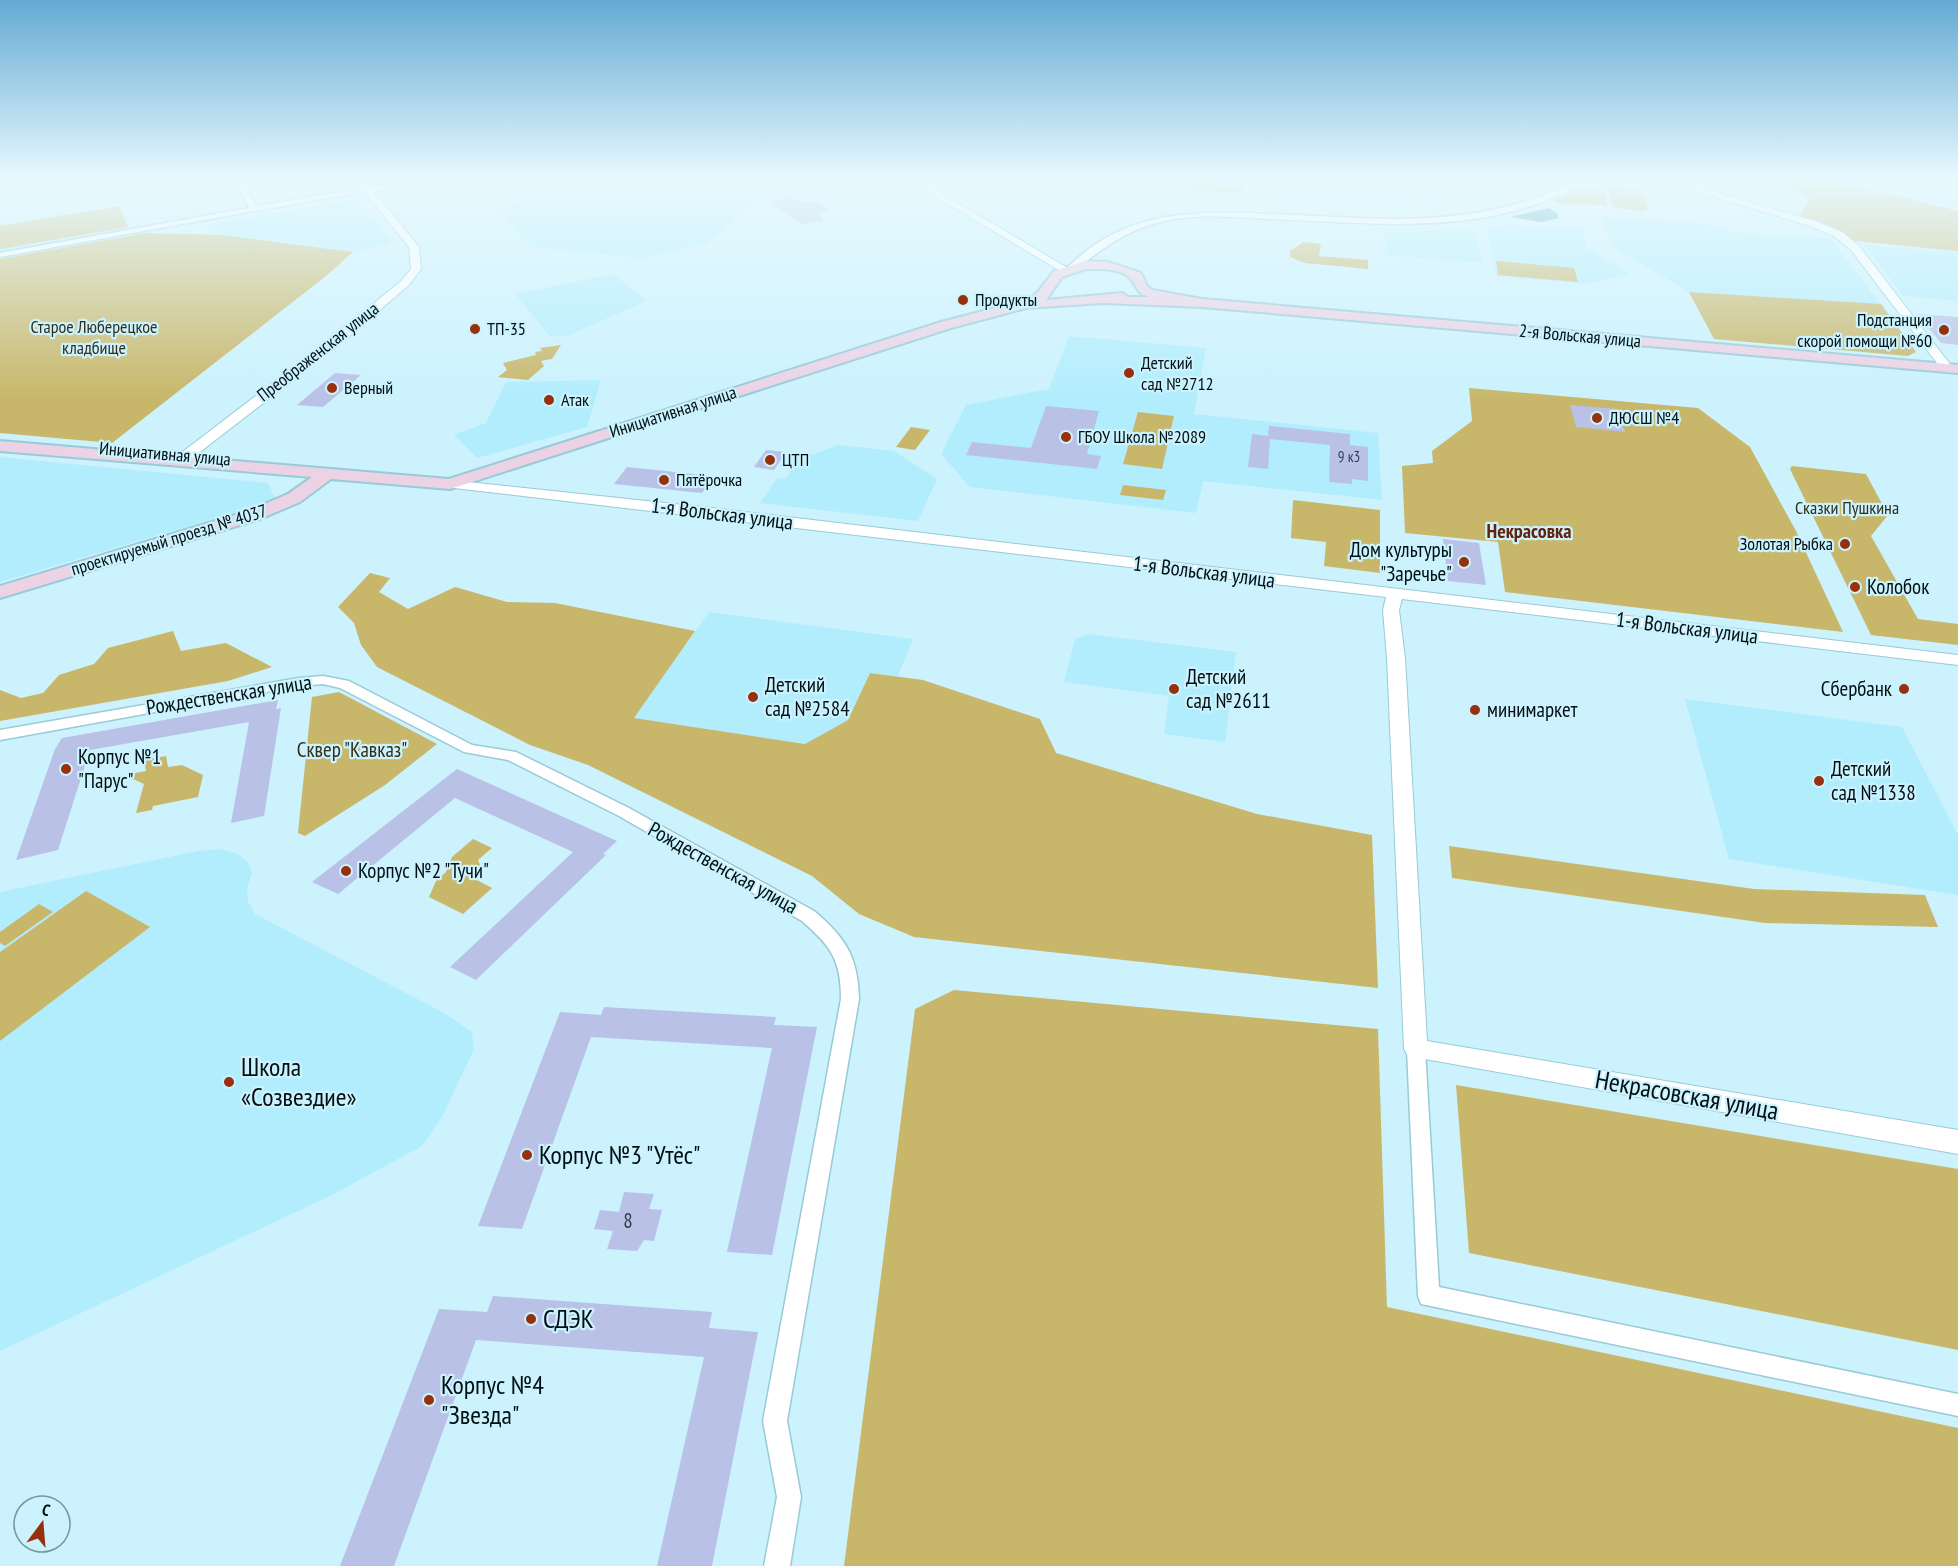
<svg xmlns="http://www.w3.org/2000/svg" width="1958" height="1566" viewBox="0 0 1958 1566" font-family="'PT Sans Narrow',sans-serif">
<style>
.built{fill:#b2edfd}
.green{fill:#c8b76b}
.water{fill:#3e9cb3}
.building{fill:#bac1e7}
.lines{fill:none;stroke-linecap:round;stroke-linejoin:round}
.minor-casing{stroke:#99cad7;stroke-width:3}
.tertiary-casing{stroke:#99cad7;stroke-width:2}
.secondary-casing{stroke:#99cad7;stroke-width:4}
.minor{fill:#fff;fill-rule:evenodd}
.tertiary{fill:#fff;fill-rule:evenodd}
.secondary{fill:#ebd2e5;fill-rule:evenodd}
.poi-dot{fill:#96300d;stroke:#cbf2fd;stroke-width:2}
.labels{text-anchor:middle;stroke-width:4.5;stroke-linejoin:round;paint-order:stroke}
.far-number-label{font-size:15px;fill:#2e3c48}
.far-poi-label{font-size:18px;fill:#000f13;stroke:#cbf2fd;text-anchor:start}
.far-park-label{font-size:18px;fill:#332e18;stroke:#cbf2fd}
.far-street-label{font-size:18px;fill:#000f13;stroke:#cbf2fd}
.far-quarter-label{font-size:20px;font-weight:bold;fill:#64220e;stroke:#cbf2fd}
.street-label{font-size:21px;fill:#000f13;stroke:#cbf2fd}
.poi-label{font-size:21px;fill:#000f13;stroke:#cbf2fd;text-anchor:start}
.park-label{font-size:21px;fill:#332e18;stroke:#cbf2fd}
.near-number-label{font-size:21px;fill:#2e3c48}
.near-poi-label{font-size:26px;fill:#000f13;stroke:#cbf2fd;text-anchor:start}
.near-street-label{font-size:26px;fill:#000f13;stroke:#cbf2fd}
</style>
<rect width="100%" height="100%" fill="#cbf2fd"/>
<path class="built" d="M651 179H715L732 190 747 187 763 198 754 201 707 244 642 258 531 247 502 214 518 203Z
M1157 179H1404L1405 203 1156 195Z
M1409 179H1480L1482 191 1433 200 1409 198Z
M1843 179H1875L1958 200V208Z
M353 200 363 203 392 244 353 252 289 242 210 235 206 225Z
M1601 217 1695 222 1740 233 1830 238 1881 304 1689 292 1613 247Z
M1509 225 1580 228 1587 248 1630 274 1585 284 1495 276 1487 228Z
M128 227V230L0 253V249Z
M1476 230 1482 263 1385 255V232Z
M1864 245 1958 252V301L1903 296Z
M613 274 646 301 570 335 551 337 515 294Z
M1069 336 1206 348 1194 414 1378 433 1382 500 1203 481 1196 513 970 487 941 454 966 405 1049 389Z
M601 380 587 427 477 458 454 435 486 423 506 382Z
M838 445 894 451 937 479 918 521 760 503 777 478 786 479 799 455 814 454Z
M0 457 268 483 276 500 0 582Z
M709 612 913 639 898 676 870 673 848 720 805 744 633 718Z
M1088 634 1236 652 1225 742 1164 734 1169 696 1064 682 1075 639Z
M1685 699 1902 727 1958 835V895L1729 859Z
M220 849 236 853 247 861 252 873 247 888 248 902 255 914 444 1013 472 1032 474 1049 443 1115 422 1146 332 1195 0 1351V892L198 851Z"/>
<path class="green" d="M1187 179H1195L1246 183 1243 194 1184 189Z
M1761 179H1827L1958 211V251L1854 241 1828 225 1800 216 1809 199 1806 195Z
M1613 186 1643 191 1648 209 1641 211 1613 207 1606 188Z
M1582 188 1604 191 1608 206C1589 203 1571 207 1553 201Z
M119 206 128 227 0 249V226Z
M146 233 222 235 353 252 326 276 112 443 0 433V259Z
M1304 242 1321 244 1319 256 1368 260V269L1305 263 1290 257V251Z
M1496 261 1574 268 1578 282 1498 275Z
M1689 292 1881 304 1916 352 1908 356 1714 339Z
M561 345 552 359 541 361 544 366 528 380 498 377 507 370 503 363 536 355 535 352 542 351 540 348Z
M1469 388 1698 408 1750 447 1796 531 1843 632 1505 592 1498 542 1405 533 1402 466 1433 463 1432 451 1472 421Z
M1138 412 1174 416 1162 469 1123 464Z
M911 427 930 430 915 450 896 447Z
M1792 466 1866 474 1888 515 1871 536 1918 619 1958 624V645L1871 635 1790 469Z
M1123 485 1166 490 1163 500 1120 495Z
M1293 500 1380 510V573L1324 566 1326 542 1291 538Z
M370 573 390 578 379 592 408 609 455 587 507 602 555 603 695 631 634 718 805 744 848 720 870 673 923 680 1040 719 1056 753 1257 814 1372 835 1378 988 914 937 859 914 812 876 588 765 530 745 377 667 361 645 354 623 338 607Z
M173 631 181 651 226 643 272 667 228 681 0 721V690L21 698 43 693 59 675 94 664 108 648Z
M339 692 437 744 385 785 305 836 298 833 312 697Z
M166 756 168 767 182 765 203 775 198 797 153 806 152 810 136 813 144 784 133 779 135 773 146 771 144 760Z
M473 839 492 848 478 860 481 867 471 877 492 888 463 914 429 897 436 881 446 872 452 857Z
M1449 846 1754 889 1925 895 1938 927 1765 923 1452 878Z
M86 891 150 927 0 1041V952Z
M39 904 53 912 5 946 0 943V932Z
M954 990 1378 1029 1387 1307 1958 1428V1566H844L915 1009Z
M1456 1085 1958 1169V1350L1469 1253Z"/>
<path class="water" d="M1549 208 1558 214V218L1542 222 1510 217Z"/>
<path class="building" d="M791 197 802 202 816 201 830 210 819 214 824 220 801 224 770 202Z
M1917 314 1958 317V345L1941 343Z
M335 373 361 375 323 407 297 405Z
M1570 405 1618 409 1625 432 1576 427Z
M1046 406 1099 411 1087 454 1101 456 1097 469 966 455 972 442 1031 448Z
M1269 426 1350 434V445L1368 447V481L1352 479V484L1329 482 1330 445 1270 439 1268 469 1248 467 1252 434 1268 436Z
M766 450 786 452 774 470 754 467Z
M627 467 714 476 702 493 614 484Z
M1443 539 1479 543 1486 585 1448 581Z
M278 700 276 709 281 708 264 816 231 823 249 722 90 750 58 850 16 860 55 749 62 738Z
M457 769 617 841 603 854 606 855 476 980 450 967 573 852 455 798 338 894 312 882Z
M604 1007 776 1017 774 1025 817 1027 772 1255 727 1252 772 1048 591 1037 522 1229 478 1226 560 1012 601 1015Z
M624 1192 654 1194 649 1209 662 1210 654 1241 644 1240 637 1251 607 1249 613 1231 594 1229 600 1210 619 1212Z
M493 1296 712 1312 709 1328 758 1332 712 1566H657L704 1357 476 1340 394 1566H340L439 1309 487 1312Z"/>
<g class="lines">
<g class="minor-casing">
<path id="minor" d="M234 179H240L256 206 367 188 371 190 0 257V253L249 208Z
M1581 179H1590C1573 192 1548 200 1528 207 1445 233 1355 222 1270 219 1232 217 1193 213 1156 223 1125 231 1100 251 1074 270L1067 268C1126 208 1197 211 1275 214 1326 216 1378 221 1429 218 1484 215 1532 203 1581 179Z
M323 676 349 681 472 745 516 752 629 808 814 911C846 938 858 957 859 999L787 1421 801 1497 790 1566H764L777 1497 763 1421 841 999C841 960 831 946 802 921L619 816 508 760 464 752 340 688 323 684 299 686 0 740V730L299 678Z
M1416 1041 1423 1043 1425 1049 1439 1287 1958 1394V1416L1421 1304 1418 1296 1407 1049 1409 1043Z"/>
</g>
<g class="tertiary-casing">
<path id="tertiary" d="M354 179H363L369 187 420 179H438L434 182 374 192 419 247 421 269 409 285 342 342 191 459H181V453L334 336 401 281 411 269 409 247Z
M906 179H917L1071 270 1062 272Z
M1656 179H1670L1818 222 1842 232 1859 246 1953 368 1951 371H1943L1851 250 1834 236 1810 226Z
M450 480 703 507 1958 655V665L1402 599 1399 610 1405 658 1427 1041 1958 1130V1154L1408 1056 1404 1049 1387 658 1383 610 1386 597 445 487 443 484Z"/>
</g>
<g class="secondary-casing">
<path id="secondary" d="M1086 261 1108 262 1141 273 1147 286 1152 290 1202 299 1958 365V373L1202 307 1103 303 1026 308 951 328 450 489 331 479 300 502 260 519 0 598V586L248 511 288 494 312 477 0 451V441L449 479 941 322 1029 299 1037 293 1054 271ZM1086 269C1099 269 1121 268 1130 278 1138 287 1136 294 1150 297H1128L1122 293 1046 300 1062 277Z"/>
</g>
<use href="#minor" class="minor"/>
<use href="#tertiary" class="tertiary"/>
<use href="#secondary" class="secondary"/>
</g>
<linearGradient id="sky" x2="0" y2="1"><stop stop-color="#64aad3"/><stop offset="0.45" stop-color="#e8f9fe"/><stop offset="1" stop-color="#e8f9fe" stop-opacity="0"/></linearGradient>
<rect width="1958" height="398" fill="url(#sky)"/>
<g class="poi-dot">
<circle cx="963" cy="300" r="6"/>
<circle cx="475" cy="329" r="6"/>
<circle cx="1944" cy="330" r="6"/>
<circle cx="1129" cy="373" r="6"/>
<circle cx="332" cy="388" r="6"/>
<circle cx="549" cy="400" r="6"/>
<circle cx="1597" cy="418" r="6"/>
<circle cx="1066" cy="437" r="6"/>
<circle cx="770" cy="460" r="6"/>
<circle cx="664" cy="480" r="6"/>
<circle cx="1845" cy="544" r="6"/>
<circle cx="1464" cy="562" r="6"/>
<circle cx="1855" cy="587" r="6"/>
<circle cx="1174" cy="689" r="6"/>
<circle cx="1904" cy="689" r="6"/>
<circle cx="753" cy="697" r="6"/>
<circle cx="1475" cy="710" r="6"/>
<circle cx="66" cy="769" r="6"/>
<circle cx="1819" cy="781" r="6"/>
<circle cx="346" cy="871" r="6"/>
<circle cx="229" cy="1082" r="6"/>
<circle cx="527" cy="1155" r="6"/>
<circle cx="531" cy="1319" r="6"/>
<circle cx="429" cy="1400" r="6"/>
</g>
<g class="labels">
<g class="far-number-label">
<text x="1349" y="462">9 к3</text>
</g>
<g class="far-poi-label">
<text x="975" y="306">Продукты</text>
<text x="1932" y="326" text-anchor="end">Подстанция<tspan x="1932" dy="21">скорой помощи №60</tspan></text>
<text x="487" y="335">ТП-35</text>
<text x="1141" y="369">Детский<tspan x="1141" dy="21">сад №2712</tspan></text>
<text x="344" y="394">Верный</text>
<text x="561" y="406">Атак</text>
<text x="1609" y="424">ДЮСШ №4</text>
<text x="1078" y="443">ГБОУ Школа №2089</text>
<text x="782" y="466">ЦТП</text>
<text x="676" y="486">Пятёрочка</text>
<text x="1833" y="550" text-anchor="end">Золотая Рыбка</text>
</g>
<g class="far-park-label">
<text x="94" y="333">Старое Люберецкое<tspan x="94" dy="21">кладбище</tspan></text>
<text x="1847" y="514">Сказки Пушкина</text>
</g>
<g class="far-street-label">
<text transform="translate(1580 336) rotate(5)" y="6">2-я Вольская улица</text>
<text transform="translate(318 352) rotate(-38)" y="6">Преображенская улица</text>
<text transform="translate(673 412) rotate(-18)" y="6">Инициативная улица</text>
<text transform="translate(165 454) rotate(5)" y="6">Инициативная улица</text>
<text transform="translate(169 540) rotate(-17)" y="6">проектируемый проезд № 4037</text>
</g>
<g class="far-quarter-label">
<text x="1529" y="538">Некрасовка</text>
</g>
<g class="street-label">
<text transform="translate(722 514) rotate(7)" y="7">1-я Вольская улица</text>
<text transform="translate(1204 572) rotate(7)" y="7">1-я Вольская улица</text>
<text transform="translate(1687 628) rotate(7)" y="7">1-я Вольская улица</text>
<text transform="translate(229 695) rotate(-9)" y="7">Рождественская улица</text>
<text transform="translate(723 868) rotate(29)" y="7">Рождественская улица</text>
</g>
<g class="poi-label">
<text x="1452" y="557" text-anchor="end">Дом культуры<tspan x="1452" dy="24">"Заречье"</tspan></text>
<text x="1867" y="594">Колобок</text>
<text x="1186" y="684">Детский<tspan x="1186" dy="24">сад №2611</tspan></text>
<text x="765" y="692">Детский<tspan x="765" dy="24">сад №2584</tspan></text>
<text x="1892" y="696" text-anchor="end">Сбербанк</text>
<text x="1487" y="717">минимаркет</text>
<text x="78" y="764">Корпус №1<tspan x="78" dy="24">"Парус"</tspan></text>
<text x="1831" y="776">Детский<tspan x="1831" dy="24">сад №1338</tspan></text>
<text x="358" y="878">Корпус №2 "Тучи"</text>
</g>
<g class="park-label">
<text x="352" y="757">Сквер "Кавказ"</text>
</g>
<g class="near-number-label">
<text x="628" y="1228">8</text>
</g>
<g class="near-poi-label">
<text x="241" y="1076">Школа<tspan x="241" dy="30">«Созвездие»</tspan></text>
<text x="539" y="1164">Корпус №3 "Утёс"</text>
<text x="543" y="1328">СДЭК</text>
<text x="441" y="1394">Корпус №4<tspan x="441" dy="30">"Звезда"</tspan></text>
</g>
<g class="near-street-label">
<text transform="translate(1687 1095) rotate(10)" y="9">Некрасовская улица</text>
</g>
</g>
<g transform="translate(42 1524) rotate(16)"><circle r="28" fill="#cbf2fd" stroke="#7a979f" stroke-width="1.5"/>
<path d="M0-4.5L10 22L0 15L-10 22Z" fill="#96300d"/>
<text y="-9" font-size="16" font-weight="bold" text-anchor="middle" fill="#000f13">С</text>
</g>
</svg>
